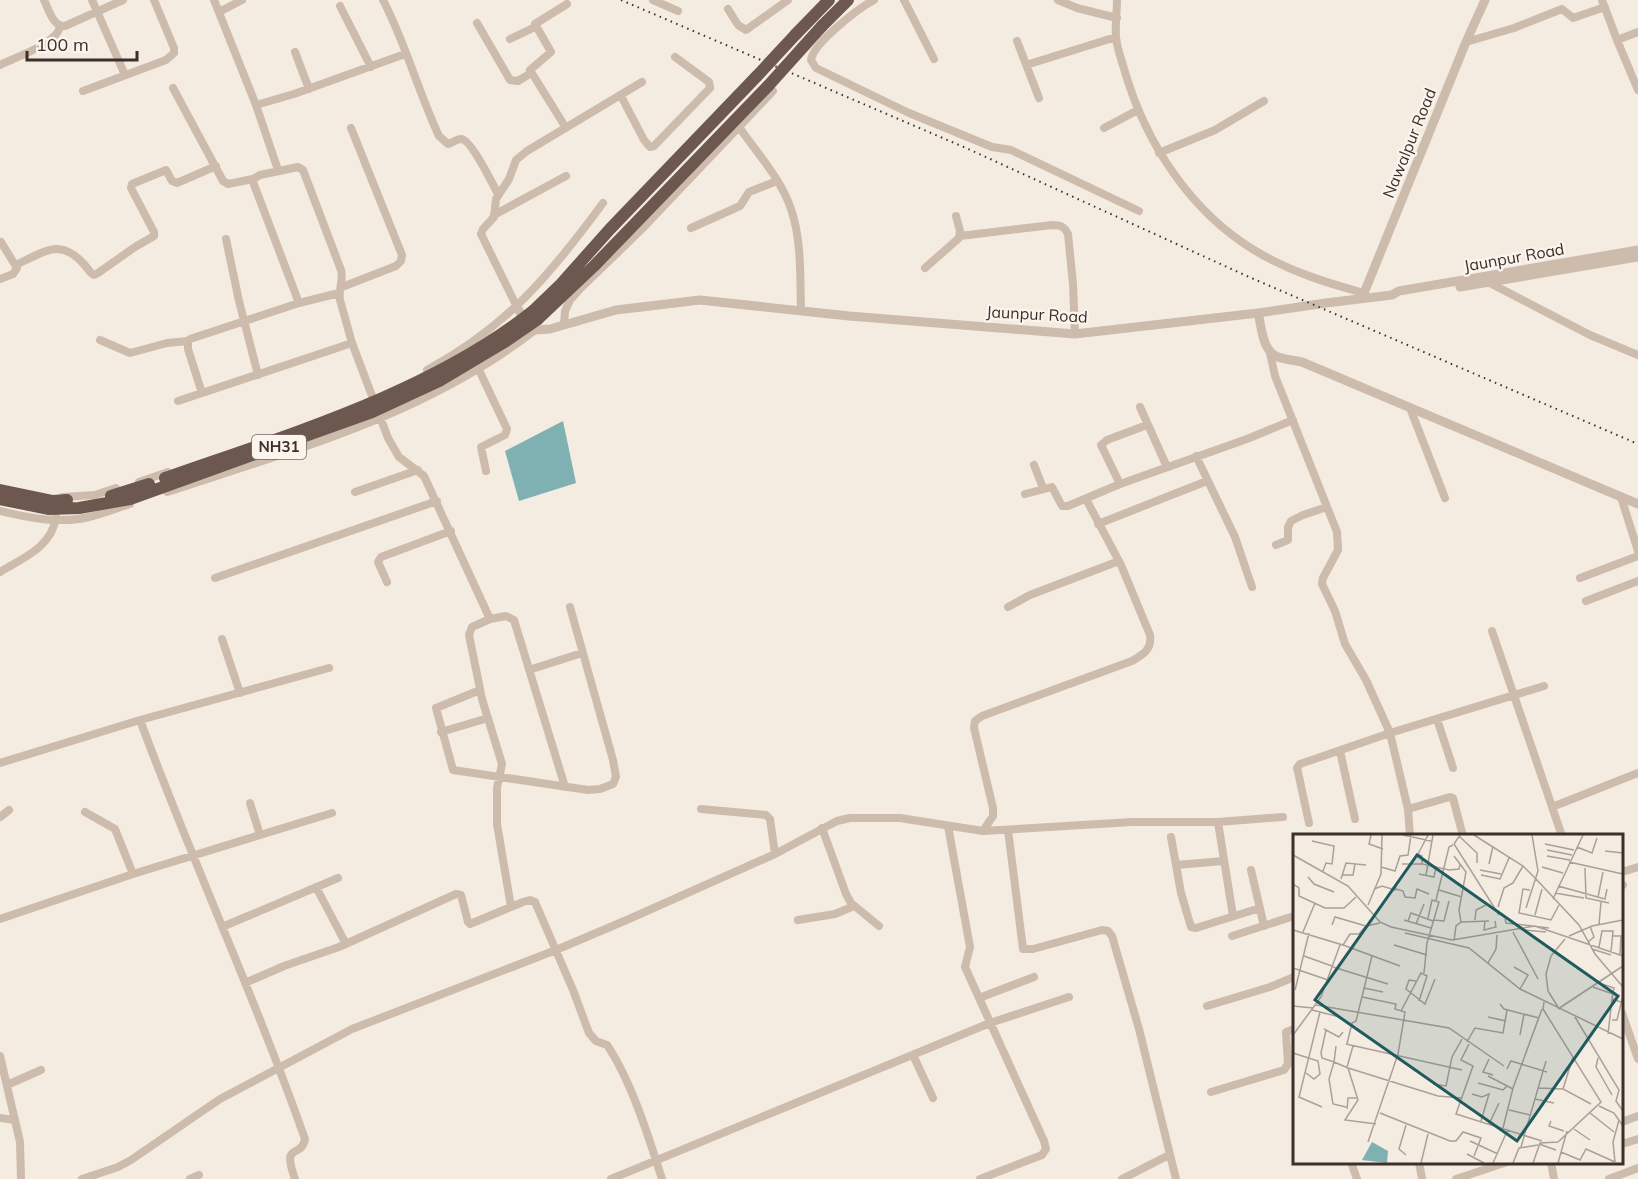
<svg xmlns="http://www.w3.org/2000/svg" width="1638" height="1179" viewBox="0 0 1638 1179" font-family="Mulish,sans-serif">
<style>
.water{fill:#7fb0b2}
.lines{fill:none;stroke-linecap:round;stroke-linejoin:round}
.minor{stroke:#cdbbac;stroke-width:8}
.tertiary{stroke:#cdbbac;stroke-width:9}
.trunk{stroke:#6c584f;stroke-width:12}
.rail{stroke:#3b302b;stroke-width:2;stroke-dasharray:1.5 4.5;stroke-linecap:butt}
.trunk-bridge{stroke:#6c584f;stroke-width:12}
.labels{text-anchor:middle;stroke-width:4.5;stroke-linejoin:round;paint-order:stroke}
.shield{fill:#fbf5ee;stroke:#756b66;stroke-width:1.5}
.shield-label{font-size:15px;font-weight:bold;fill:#3b302b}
.street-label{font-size:16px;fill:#3b302b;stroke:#fbf5ee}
.inset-road{fill:none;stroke:#aaa098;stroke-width:1.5}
.view{fill:#1f5a5e;fill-opacity:0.15;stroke:#1f5a5e;stroke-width:3}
.inset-edge{fill:none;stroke:#3b302b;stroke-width:3}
</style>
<rect width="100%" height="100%" fill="#f4ebe1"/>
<path class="water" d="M563 421 576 483 519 501 505 451Z"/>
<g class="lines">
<path class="minor" d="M44 0C49 10 53 27 65 26L123 0
M92 0 125 75
M214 0 256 105 278 170
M383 0C405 42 418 91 439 136L448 144C452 143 457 139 461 139 471 139 493 185 498 194
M653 0 678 11
M874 0C859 8 813 43 811 60L816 68 909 113 992 147 1011 150 1139 211
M904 0 934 59
M1058 0 1077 8 1117 18
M1117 0C1117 12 1115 25 1116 37 1117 49 1122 61 1125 72 1146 143 1190 211 1254 250 1288 271 1327 283 1364 293
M1602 0 1617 40 1638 32
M340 6 371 67
M728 9 738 25 746 30 788 0
M219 12 242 0
M477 23 510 80 518 81 531 73
M510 39 535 27
M1617 40 1638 90
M1017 41 1039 98
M1466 42 1514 28 1562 9 1573 18 1605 7
M295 52 309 89
M0 65C16 57 56 44 60 27
M1026 65 1116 37
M173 88 223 181 228 184 253 179
M83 91 166 60 174 53V48L154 0
M621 96 644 140 650 147 654 146 710 88 709 82 675 57
M256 105 294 94 405 54
M739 127C757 153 781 179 791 209 802 241 800 279 801 311
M566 128 530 70 551 52 535 24 567 4
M1104 128 1138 110
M1159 153 1215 130 1264 101
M494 215 566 176
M691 228 740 206 749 192 777 181
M960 236 1052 225C1060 225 1064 226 1068 234L1073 284 1075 334
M226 239 239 301 258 375
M16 265C50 248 65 237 91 273L94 275 98 273 135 247 154 236V232L131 188 132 184 166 170 172 181 177 183 216 166
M925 268 959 238 960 231 956 216
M0 279 13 274 17 268 1 242
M1486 281 1590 335 1638 355
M342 287 396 266 401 261 402 255 351 128
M299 303 253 182V179L260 175 298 167 303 170 341 270C344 281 338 289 340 300L352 343 388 438 399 457 424 476 490 619
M517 307 481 234 483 229 494 217 496 199 509 179 516 160 527 151 642 82
M564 325 565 311 570 300 580 289 642 229 773 91
M100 340 130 353 167 343 188 341
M1270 353 1275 376 1337 532 1338 550 1323 578 1322 584 1335 611 1345 644 1366 680 1390 733 1408 809 1410 836
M478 368 507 429 505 435 481 447 486 471
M427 370C507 327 550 275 603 203
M202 393 188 349V341L190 339 299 303 339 293
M178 401 352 343
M1140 407 1167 467
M1410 408 1445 498
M1196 456 1235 537 1252 587
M1034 465 1043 488
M139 482 168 472
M1120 484 1101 445 1107 440 1147 425
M167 492C295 450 427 414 535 330
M355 492 418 470
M1025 494 1052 487 1062 506H1068L1120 484 1247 439 1293 420
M63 497 95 495 116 488
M1621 497 1638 551
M0 511C29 518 59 524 89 517 103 514 117 508 130 504
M1098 524 1207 481
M1276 545 1288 540V527L1291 521 1303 515 1327 507
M0 572C23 558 52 547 56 517
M215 578 437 501
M1580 578 1638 556
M387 582 378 562 381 557 451 531
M1586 601 1638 581
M1008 607 1030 595 1119 561
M1492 631 1562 836
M222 639 240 693
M529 670 582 653
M480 690 436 708 453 770 588 790 600 789 613 784 616 777 613 760 570 607
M1437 719 1453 768
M140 720C192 861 255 997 305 1139 301 1160 281 1140 295 1179
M441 732 488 718
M1340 751 1355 819
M0 763 140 720 329 668
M250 803 260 835
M1552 807 1638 773
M701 809 766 815 770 819 775 854
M1408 809 1450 797 1453 798 1463 836
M85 812 115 829 133 874
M0 817 9 810
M1218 822 1233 916
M1309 823 1298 772 1297 768 1300 764 1390 733 1544 686
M948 826 970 947 965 967 1044 1141 1046 1149 1042 1155 980 1179
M822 828 846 894 851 903 879 926
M1008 830 1023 949H1033L1102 930 1108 931 1112 936 1139 1029 1176 1179
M983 831 993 816V808L974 728 975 721 982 716 1132 661C1144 654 1152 649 1150 635L1121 565 1086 499
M1171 837 1181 893 1191 927 1196 928 1260 908
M1176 865 1224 861
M1251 870 1264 926
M1622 872 1638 867
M1622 886 1623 885
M316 887 346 944
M511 907 497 824V788L502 764 482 699 469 635 472 627 490 619 506 616 514 620 565 787
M0 919 133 874 332 813
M798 920 835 914 854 906
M222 927 338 878
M1232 936 1294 916
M245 983 284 966 339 947 456 894 461 895 468 922 470 924 523 902 530 900 535 902 573 990 589 1033 596 1041 607 1045C631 1080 649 1138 662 1179
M979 998 1034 977
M1207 1006 1270 987 1294 977
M1622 1013 1638 1059
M913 1055 933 1098
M0 1056 20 1142 21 1179
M7 1085 41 1070
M1211 1092 1284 1070 1288 1064 1286 1032 1294 1029
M0 1118 15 1120
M1622 1122 1638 1116
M1622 1144 1638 1139
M1351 1162 1357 1179
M1419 1162 1422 1179
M1551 1162 1554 1179
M82 1179 118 1167 131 1160 220 1099 352 1029 556 950 629 919 775 854 837 821 850 818H900L983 831 1132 822H1218L1283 817
M190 1179 199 1175
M611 1179 990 1023 1069 997
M1122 1179 1169 1155
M1456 1179 1507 1162
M1609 1179 1638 1168"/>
<path class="tertiary" d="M1460 287 1638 257
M1362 298 1466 42 1485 0
M517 307 529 328 535 330 550 329 616 310 700 300 849 316 1075 334 1258 313 1326 303 1392 295 1399 291 1638 250
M1258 313C1262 328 1262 351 1278 357 1286 360 1294 360 1302 362L1638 504"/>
<path class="trunk" d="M822 26 848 0
M796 34 829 0
M533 311 561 284 610 229 757 76
M538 319 594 266 768 86"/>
<path class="rail" d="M621 0 966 148 1249 277 1638 444"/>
<path class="trunk-bridge" d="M757 76 796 34
M768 86 822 26
M165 478C287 435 430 393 533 311
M0 490 53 501 67 500
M111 496 149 484
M0 499 48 509 79 508 130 499 372 412 439 381 506 341 538 319"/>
</g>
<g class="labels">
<rect class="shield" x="252" y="435" width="54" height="24" rx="4.5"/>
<g class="shield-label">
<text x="279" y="452">NH31</text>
</g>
<g class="street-label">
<text transform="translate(1409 143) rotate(-68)" y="6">Nawalpur Road</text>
<text transform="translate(1514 257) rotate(-10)" y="6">Jaunpur Road</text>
<text transform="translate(1037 314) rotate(3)" y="6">Jaunpur Road</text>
</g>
</g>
<g transform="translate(1293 834)">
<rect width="330" height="330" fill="#f4ebe1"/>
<path d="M79 308 95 317 94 329 69 326Z" fill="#7fb0b2"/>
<path class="inset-road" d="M78 1 76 10 90 15M110 1 138 7M167 1 161 10 206 81M181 1 230 32 242 44 286 91 302 120 330 153M166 2 184 19V29M19 7 41 12 39 30 33 29 30 37M252 10 281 16M284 13 299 19 304 4M254 16 279 21M312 17 330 19M125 20 135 1M0 21 55 52 87 88 98 93 159 106 242 92 330 122M161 22 173 38 166 76 168 88M254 22 277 26M121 25 125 20 129 22V30L156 36 166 35 167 30M276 28 330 40M109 30H129M196 30 200 12M88 33 102 37 107 22 115 21 118 1M249 33 270 39M292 34 293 64 316 69M187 36 208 40M126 40 141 43 143 33M50 41H60L62 30M133 41 140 1M188 41 207 45 216 24M15 43 21 50 41 58M48 45 53 29 73 31M0 50 6 54V62L32 74H51L63 63M265 52 312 65 314 55M81 55 89 52 102 56 103 51M103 55 110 57 112 63 122 64 124 55 136 60M146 56 169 63M237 56 230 55 226 79 258 86 266 71M262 59 291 64M305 63 310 38M260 65 290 1M143 66 156 13 160 11M75 71 88 40 89 1M205 73 211 54 220 49 230 32M233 74 245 37 239 1M242 81 249 55M212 85 213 89 256 94M111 86 138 94M141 86 151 87 156 67M182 86 183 76 193 71M115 87 118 79 140 87M192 87 191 96 203 93 202 87M123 90 131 70M306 90 308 68M39 91 42 83 73 92M0 96 50 111 57 100H66L73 92 87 89M230 96 253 98M10 98 22 69M220 98 245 145M112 99 176 114 227 155 330 205M276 102 299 92 330 86M320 102H328L327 120M161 107 163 92 168 88 196 87M295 108 301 103 297 92M50 111 107 132M101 111 134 121M306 113 309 97H320L318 118M299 115 318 121M11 122 39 132M195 129 203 115 204 101M40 133 95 150M221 133 235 141 227 155M0 134 35 146M131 139 134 109 146 68 139 66 135 84M123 147 116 146 113 155 132 170 142 145M306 149 321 154 319 165 328 168M300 153 320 160M71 154 90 158M2 156 16 99M69 163 103 170 102 175 112 178 105 220 75 308M207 170 211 175 246 184M23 171 156 194 211 232M0 172 20 174M265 173 255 157 253 140 258 122 272 105M265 175 330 132M19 176 47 183M108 177 128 139 134 142 126 167M27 178 6 263 29 273M195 183 213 187M282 183 326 256 323 267 330 277M319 186H324L330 162M31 195 46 203 50 198M33 196 28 219 29 224 41 228 36 245 40 270 53 273M315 200 319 165M0 201 28 163 47 111M227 201 231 180M174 208 182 194 210 199 214 176M53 210 169 236M54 210 59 189 63 187 79 122M176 210 168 226 180 232 163 280 249 307M43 212 41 228 55 234 145 262 168 264M0 219 25 227 27 240 21 245 13 239M280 223 270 255 298 270M305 224 303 233 319 261M196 225 190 238 200 241M54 233 60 212M55 234 65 266 52 286 83 290M214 235 218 227 254 238M195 242 220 255M185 249 210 256 214 252M140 250 153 252 159 223 169 205M245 254 270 255M179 260 189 263 196 260 188 287M242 265 261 269M306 272 321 279 330 292M54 275 55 264H64M216 276 237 281M87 279 157 307H163L170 298 188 304 181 322M297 279 321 298M258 287 256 292 271 297M196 290 206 269M113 291 106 315 113 321M210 294 220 254 249 175M281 295 297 306M177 307 205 320M246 310 263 316M228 313 253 227M268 318 287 326 293 315 322 328M174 320 191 329M322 328 320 308 326 286M128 329 135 300M200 329 215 295M220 329 226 314 245 311M240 329 247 309 265 308 308 268 250 175 251 168M265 329 274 297"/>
<path class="view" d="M124 21 325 162 224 307 22 166Z"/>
<rect width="330" height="330" class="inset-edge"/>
</g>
<path d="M27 51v9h110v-9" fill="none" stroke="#3b302b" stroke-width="3"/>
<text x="36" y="51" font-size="18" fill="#3b302b" stroke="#fbf5ee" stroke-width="4.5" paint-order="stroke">100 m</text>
</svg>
